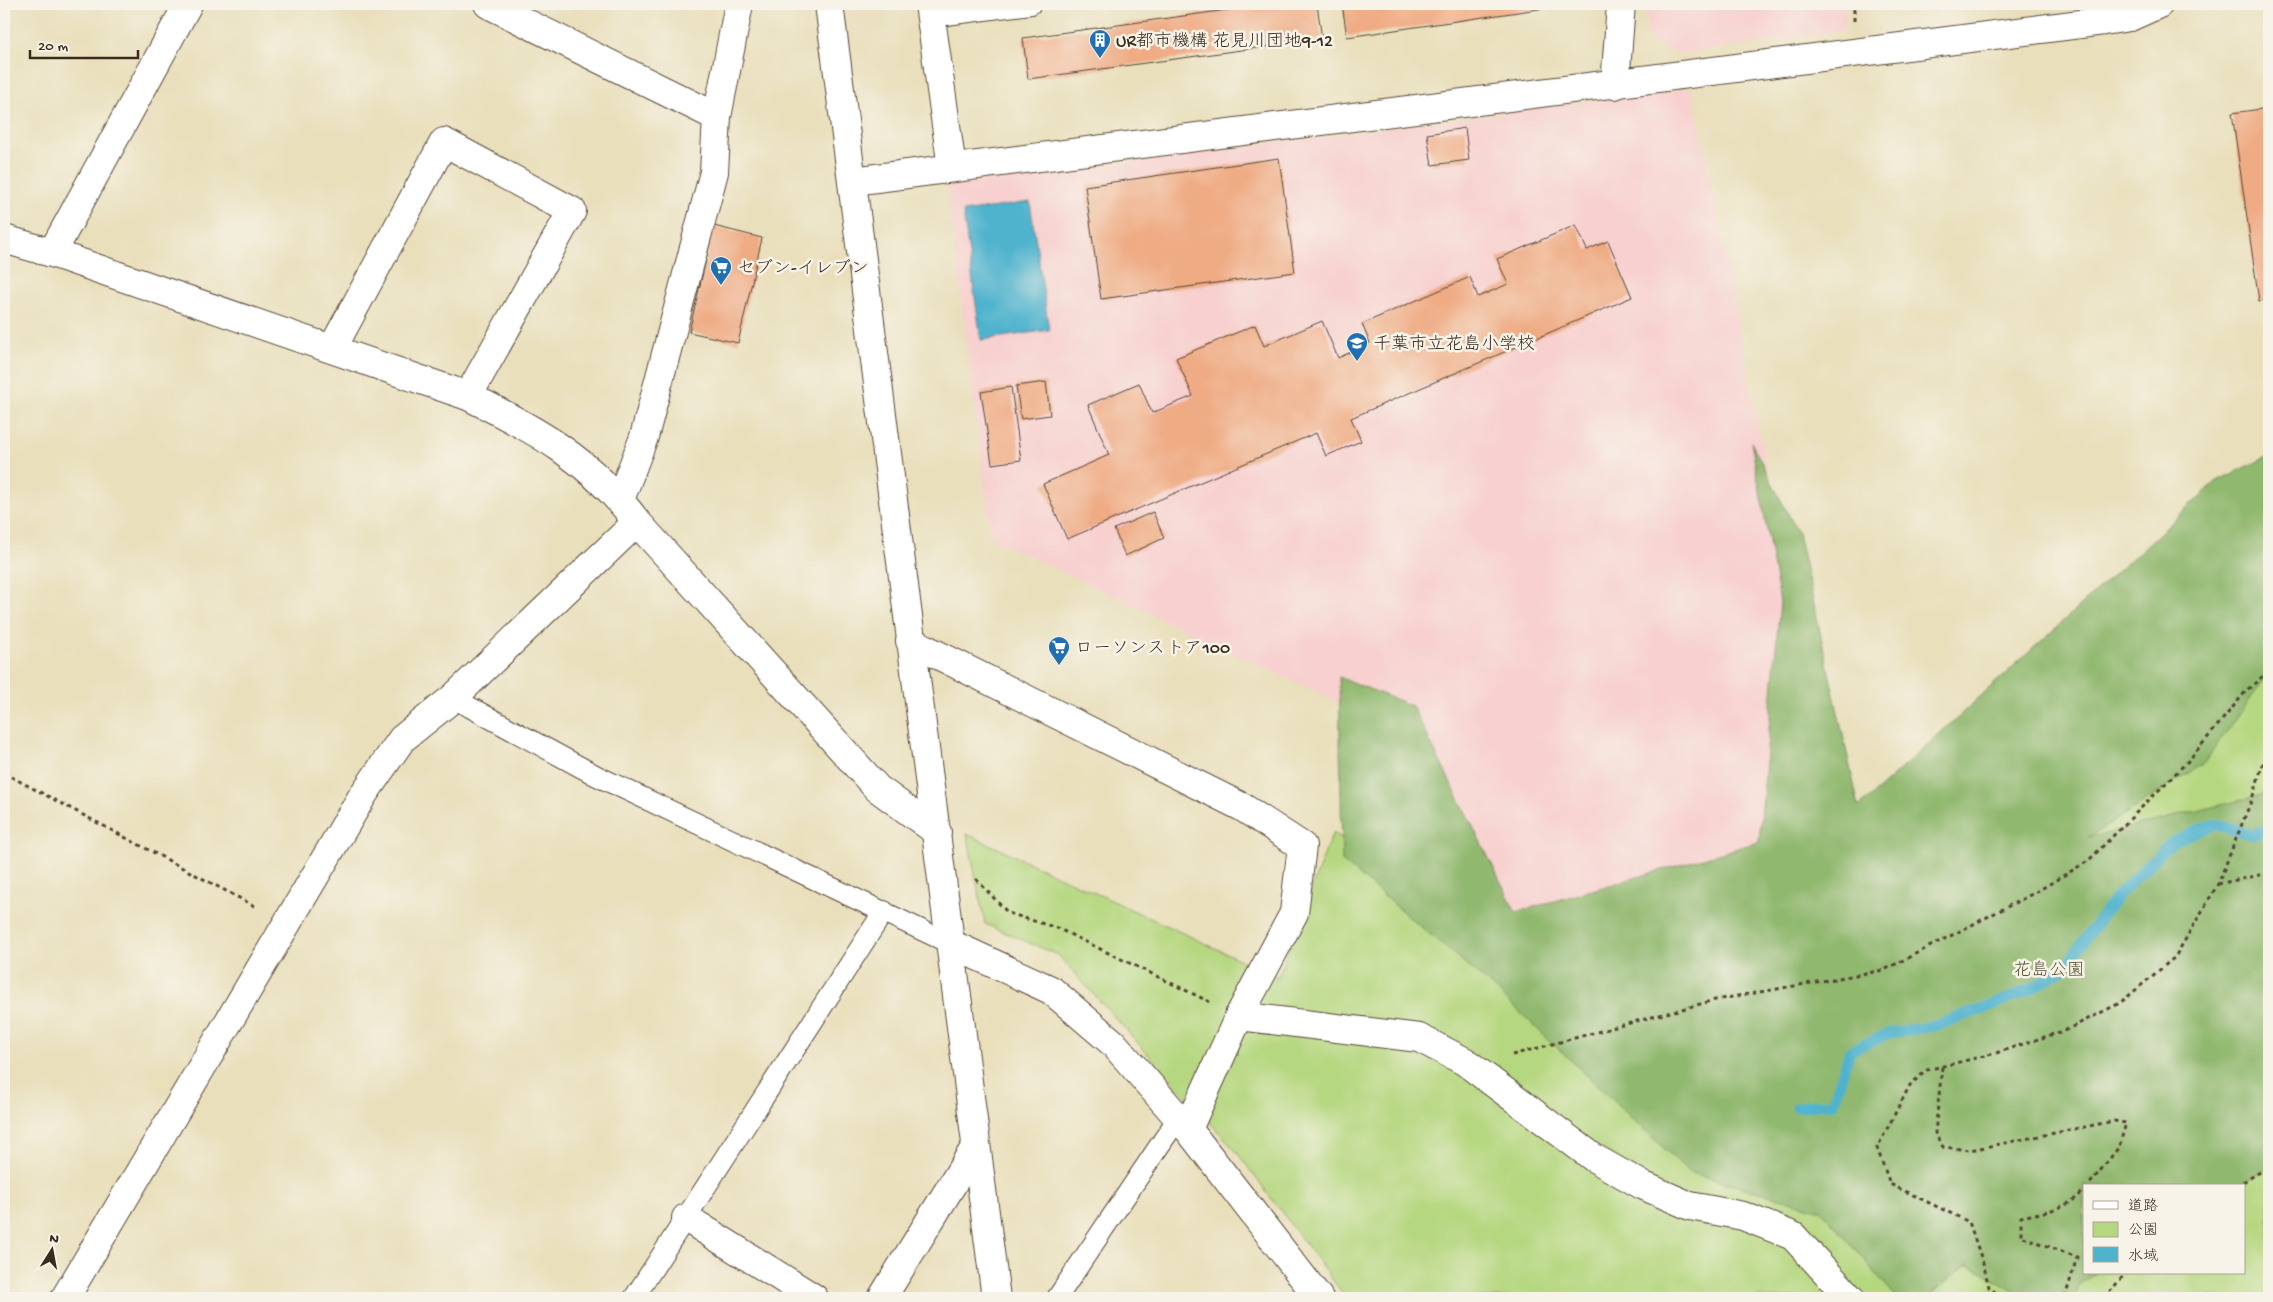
<svg xmlns="http://www.w3.org/2000/svg" width="2273" height="1302" viewBox="0 0 2273 1302" font-family="'Gochi Hand','Klee One',sans-serif">
<style>
.built{fill:#f7d0cf}
.green{fill:#b5d77f;stroke:#78804e;fill-rule:evenodd}
.forest{fill:#90b86e;stroke:#667146}
.water{fill:#4fb3ce;stroke:#456e76}
.lines{fill:none;stroke-linecap:round;stroke-linejoin:round}
.stream{stroke:#4fb3ce;stroke-width:11}
.building{fill:#efab84}
.service-casing{stroke:#554536;stroke-width:22}
.pedestrian-casing{stroke:#554536;stroke-width:30}
.minor-casing{stroke:#554536;stroke-width:30}
.tertiary-casing{stroke:#554536;stroke-width:30}
.path{stroke:#554536;stroke-width:3;stroke-dasharray:4 4;stroke-linecap:butt}
.service{stroke:#fff;stroke-width:20}
.pedestrian{stroke:#fff;stroke-width:28}
.minor{stroke:#fff;stroke-width:28}
.tertiary{stroke:#fff;stroke-width:28}
.labels{text-anchor:middle;stroke-width:5;stroke-linejoin:round;paint-order:stroke}
.poi-label{font-size:18px;fill:#3b2a1e;stroke:#f7f3e8;text-anchor:start}
.park-label{font-size:18px;fill:#5a5536;stroke:#f7f3e8}
</style>
<rect width="100%" height="100%" fill="#f7f3e8"/>
<filter id="ink" filterUnits="userSpaceOnUse"><feTurbulence type="fractalNoise" baseFrequency=".02" numOctaves="2"/><feDisplacementMap in="SourceGraphic" scale="10" xChannelSelector="R" yChannelSelector="G"/><feConvolveMatrix kernelMatrix="1 2 1 2 8 2 1 2 1" color-interpolation-filters="sRGB"/></filter>
<filter id="wash" filterUnits="userSpaceOnUse"><feTurbulence type="fractalNoise" baseFrequency=".0096" numOctaves="4" result="noise"/><feDisplacementMap in="SourceGraphic" scale="20" xChannelSelector="R" yChannelSelector="G"/><feGaussianBlur stdDeviation="1.12" result="paint"/><feColorMatrix in="noise" values="0 0 0 0 0 0 0 0 0 0 0 0 0 0 0 0 0 1.4 0 .05"/><feComposite in="paint" operator="in"/></filter>
<g filter="url(#wash)">
<rect width="100%" height="100%" fill="#e9dfbb"/>
<path class="built" d="M1647 4H1845V30L1682 54 1655 45 1647 35Z
M1692 88 1842 856 1502 956 1367 716 991 538 947 186Z"/>
<path class="green" d="M2269 477V1298H1346L1235 1150 1058 955 985 924 967 834 1278 977 1333 832 1503 960 1836 865ZM2084 1186H2244V1273H2084Z"/>
<path class="forest" d="M1751 442 1798 533 1859 807 2217 481 2269 456V673L2204 763 2088 838 2269 793V1167L2238 1186H2084V1273H2096L2080 1284 2075 1298H2028L1967 1264 1927 1298H1897L1821 1210 1689 1172 1493 987 1342 861 1339 677 1412 706 1516 912 1759 842 1780 602Z"/>
<path class="water" d="M1030 202 1049 330 981 340 963 212Z"/>
<g class="lines">
<path class="stream" d="M1797 1107 1833 1103 1850 1051 1890 1033 1934 1026 1983 1009 2031 989 2064 968 2117 896 2172 842 2214 824 2253 835 2269 830"/>
</g>
<g id="blocks">
<path class="building" d="M1271 4H1317L1322 39 1028 79 1023 38Z
M1342 4H1566V5L1347 37Z
M2269 108V299L2259 301 2232 113Z
M1465 128 1469 160 1432 165 1427 134Z
M1279 158 1295 272 1101 299 1085 186Z
M1576 225 1587 250 1608 241 1632 297 1351 418 1361 441 1326 456 1316 433 1067 539 1043 484 1109 455 1088 405 1139 383 1152 413 1193 396 1176 358 1255 325 1264 346 1322 321 1338 358 1370 343 1362 324 1470 277 1478 297 1508 284 1497 259Z
M714 226 762 238 738 343 689 332Z
M1046 382 1050 415 1021 419 1016 386Z
M1011 387 1021 460 992 464 981 392Z
M1153 512 1164 538 1125 556 1114 529Z"/>
</g>
</g>
<g filter="url(#ink)">
<use href="#blocks" fill-opacity="0" stroke="#554536" stroke-width="1"/>
<g class="lines">
<g class="service-casing">
<path id="service" d="M931 17 1031 4
M453 698 597 776 951 944
M634 1298 884 911
M1057 1298 1178 1118"/>
</g>
<g class="pedestrian-casing">
<path id="pedestrian" d="M1239 1016 1419 1038 1464 1061 1594 1158 1642 1185 1690 1206 1743 1216 1793 1236 1850 1298"/>
</g>
<g class="minor-casing">
<path id="minor" d="M488 4 717 117
M929 4 952 168
M853 181 2104 21 2130 17 2159 4
M4 239 52 253 468 396C536 430 590 459 637 522L877 788 937 832
M52 253 188 4
M332 349 444 142 572 211 468 396
M620 500 644 437 714 172 717 117 739 4
M910 641 1242 807 1302 846 1294 913 1239 1016 1188 1129
M686 1218 814 1298
M65 1298 363 795 402 739 453 698 637 522
M882 1298 976 1146"/>
</g>
<g class="tertiary-casing">
<path id="tertiary" d="M829 4 996 1298
M1615 85 1621 4
M951 944 1051 990 1113 1043 1188 1129 1319 1298"/>
</g>
<path class="path" d="M1854 21V4
M4 773 258 908
M976 879 1008 913 1057 928 1210 1002
M2218 884 2269 873
M1512 1055 1715 1000 1884 970 2036 892 2088 861 2189 760 2247 690 2269 671
M1942 1067 1935 1133 1943 1147 1970 1150 2114 1121 2126 1123 2119 1147 2088 1186
M2236 1186 2269 1167
M2002 1298 1989 1287 1983 1263 1969 1222 1890 1184 1877 1148 1910 1085 1927 1070 1996 1053 2066 1030 2120 1003 2175 957 2218 884 2252 799 2269 744
M2065 1298 2077 1257 2021 1236V1217C2044 1212 2069 1209 2084 1190
M2104 1298 2126 1273"/>
<use href="#service" class="service"/>
<use href="#pedestrian" class="pedestrian"/>
<use href="#minor" class="minor"/>
<use href="#tertiary" class="tertiary"/>
</g>
</g>
<defs>
<g id="building-pin" transform="scale(1.125)"><path d="M0 17L-7.5 6A9.5 9.5 0 1 1 7.5 6Z" fill="#1f6fb2" stroke="#f7f3e8"/><path d="M-4-6H4V6H1V3H-1V6H-4ZM-2.5-4.3h1.7v1.8h-1.7ZM.8-4.3h1.7v1.8H.8ZM-2.5-1h1.7V.8h-1.7ZM.8-1h1.7V.8H.8Z" fill="#fff"/></g>
<g id="supermarket-pin" transform="scale(1.125)"><path d="M0 17L-7.5 6A9.5 9.5 0 1 1 7.5 6Z" fill="#1f6fb2" stroke="#f7f3e8"/><path d="M-6-5.5h2.5l.6 2H6L4.5 2H-2.5L-4.4-4H-6ZM-1.5 3.2a1.3 1.3 0 1 0 .1 0ZM3 3.2a1.3 1.3 0 1 0 .1 0Z" fill="#fff"/></g>
<g id="school-pin" transform="scale(1.125)"><path d="M0 17L-7.5 6A9.5 9.5 0 1 1 7.5 6Z" fill="#1f6fb2" stroke="#f7f3e8"/><path d="M0-5L7-2L0 1L-7-2ZM-4 1L0 2.5L4 1V4Q0 6-4 4Z" fill="#fff"/></g>
</defs>
<g fill-rule="evenodd">
<use href="#building-pin" x="1100" y="40"/>
<use href="#supermarket-pin" x="721" y="267"/>
<use href="#school-pin" x="1357" y="343"/>
<use href="#supermarket-pin" x="1059" y="647"/>
</g>
<g class="labels">
<g class="poi-label">
<text x="1116" y="46">UR都市機構 花見川団地9-12</text>
<text x="737" y="273">セブン-イレブン</text>
<text x="1373" y="349">千葉市立花島小学校</text>
<text x="1075" y="653">ローソンストア100</text>
</g>
<g class="park-label">
<text x="2049" y="975">花島公園</text>
</g>
</g>
<rect width="2273" height="1302" fill="none" stroke="#f7f3e8" stroke-width="20"/>
<rect x="2083" y="1184" width="162" height="90" fill="#f7f3e8" stroke="#aca397"/>
<rect x="2093" y="1201" width="25" height="8" fill="#ffffff" stroke="#aca397"/>
<text x="2128" y="1210" font-size="15" fill="#3b2a1e">道路</text>
<rect x="2093" y="1222" width="25" height="15" fill="#b5d77f" stroke="#aca397"/>
<text x="2128" y="1234" font-size="15" fill="#3b2a1e">公園</text>
<rect x="2093" y="1247" width="25" height="15" fill="#4fb3ce" stroke="#aca397"/>
<text x="2128" y="1260" font-size="15" fill="#3b2a1e">水域</text>
<g transform="translate(52 1250) rotate(11)" stroke="#f7f3e8" stroke-width="4" paint-order="stroke">
<path d="M0-4L9 19L0 12L-9 19Z" fill="#3b2a1e"/>
<text y="-8" font-size="14" font-weight="bold" text-anchor="middle" fill="#3b2a1e">N</text>
</g>
<path d="M30 50v8h108v-8" fill="none" stroke="#3b2a1e" stroke-width="2.5"/>
<text x="38" y="50" font-size="15" fill="#3b2a1e" stroke="#f7f3e8" stroke-width="4" paint-order="stroke">20 m</text>
</svg>
